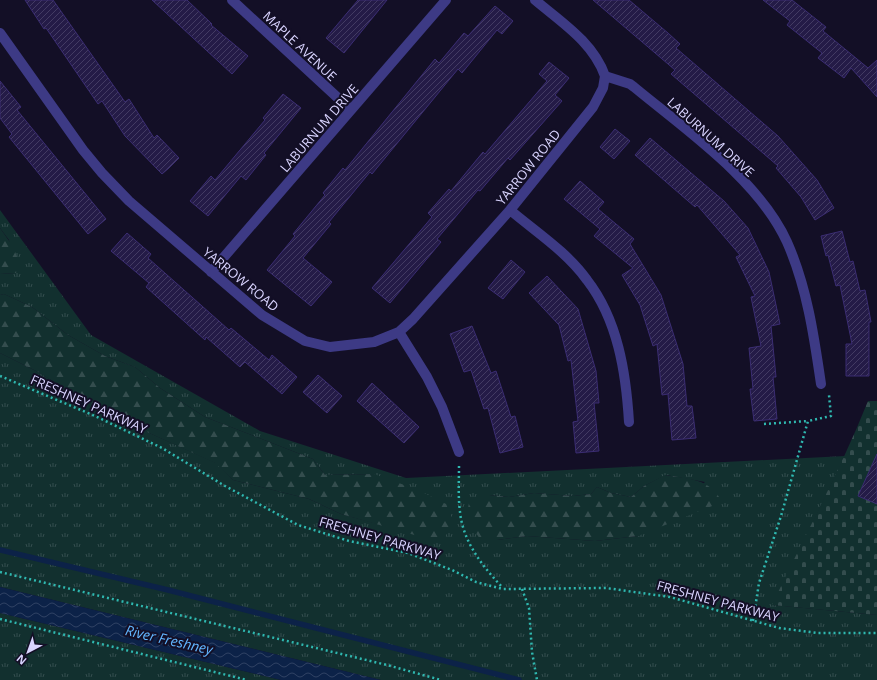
<svg xmlns="http://www.w3.org/2000/svg" width="877" height="680" viewBox="0 0 877 680" font-family="'Open Sans',sans-serif">
<style>
.grass{fill:url(#grass-tufts);fill-rule:evenodd}
.forest{fill:url(#forest-firs)}
.cemetery{fill:url(#cemetery-stones)}
.water{fill:url(#water-waves)}
.lines{fill:none;stroke-linecap:round;stroke-linejoin:round}
.stream{stroke:#0c2248;stroke-width:5.5}
.building{fill:url(#building-hatch);stroke:#3b2d73}
.path{stroke:#2fb8b0;stroke-width:2.5;stroke-dasharray:2 3;stroke-linecap:butt}
.street{stroke:#3d3a85;stroke-width:10}
.labels{text-anchor:middle;stroke-width:4;stroke-linejoin:round;paint-order:stroke}
.street-label{font-size:13px;fill:#d9d4ff;stroke:#130f26}
.water-label{font-size:14px;font-style:italic;fill:#62b6ff;stroke:#130f26}
</style>
<defs>
<pattern id="grass-tufts" width="24" height="20" patternUnits="userSpaceOnUse"><rect width="24" height="20" fill="#12302f"/><path d="M3 7l-1-3M5 7V3M7 7l1-3M15 17l-1-3M17 17v-4M19 17l1-3" fill="none" stroke="#344d4e"/></pattern>
<pattern id="forest-firs" width="22" height="20" patternUnits="userSpaceOnUse"><rect width="22" height="20" fill="#12302f"/><path d="M5 1l3.5 6h-7zM16 11l3.5 6h-7z" fill="#344d4e"/></pattern>
<pattern id="cemetery-stones" width="16" height="16" patternUnits="userSpaceOnUse"><rect width="16" height="16" fill="#12302f"/><path d="M2 7V4a2 2 0 0 1 4 0v3zM10 15v-3a2 2 0 0 1 4 0v3z" fill="#344d4e"/></pattern>
<pattern id="water-waves" width="16" height="10" patternUnits="userSpaceOnUse"><rect width="16" height="10" fill="#0c2248"/><path d="M0 5q4-4 8 0t8 0" fill="none" stroke="#2f4163"/></pattern>
<pattern id="building-hatch" width="6" height="6" patternUnits="userSpaceOnUse"><rect width="6" height="6" fill="#241b47"/><path d="M-1 1l2-2M0 6l6-6M5 7l2-2" fill="none" stroke="#433b63"/></pattern>
</defs>
<rect width="100%" height="100%" fill="#130f26"/>
<path class="grass" d="M0 210 91 335 260 431 406 478 845 456 773 605 877 615V680H381L0 587V353L38 372 79 397 136 427 216 463 233 480 309 499 341 514 389 527 374 474 325 475 313 459 205 417 160 388 135 367 105 356 68 335 32 307 4 294 0 295V274L16 273 9 240 0 228ZM666 475 705 482 638 536 595 541 527 536 497 540 489 495 509 497 534 493 573 496 591 494 597 487 611 493 631 497 644 486Z
M0 613 281 680H0Z"/>
<path class="forest" d="M0 228C9 241 23 257 16 273L0 274Z
M4 294 32 307 68 335 105 356 135 367 160 388 205 417 313 459 325 475 374 474 418 490 446 504 455 525 439 542 341 514 309 499 233 480 215 463 136 427 79 397 38 372 0 353V295Z
M665 475C689 479 710 478 722 502L638 536 595 541 527 536 497 540 480 539 466 518 469 503 489 495 509 497 534 493 573 496 591 494 597 487 611 493 631 497 644 486Z"/>
<path class="cemetery" d="M868 401H877V615L772 605C804 537 840 471 868 401Z"/>
<path class="water" d="M0 587 381 680H281L0 613Z"/>
<g class="lines">
<path class="stream" d="M0 550 168 590 519 680"/>
</g>
<path class="building" d="M25 0H53L125 102 129 99 154 138 157 135 179 158 169 168 162 174 125 136 102 101 98 104 46 28 44 29Z
M152 0H187L212 24 211 25 248 56 232 74Z
M358 0H387L344 53 326 38Z
M593 0H629L668 33 680 44 676 48 778 136 817 180 834 208 815 220 801 197 776 168 778 166 671 74 675 70Z
M763 0H792L826 27 823 31 868 68 877 60V97L851 68 844 78 818 58 822 53 787 25 790 21Z
M495 6 513 21 502 34 497 30 462 73 458 69 372 174 370 172 329 222 331 224 303 258 332 282 311 306 267 270 295 236 293 234 325 195 323 193 343 168 345 170 435 59 439 63 464 33 468 36Z
M549 62 569 78 555 95 562 101 510 160 508 158 480 191 478 190 437 239 441 242 390 303 372 288 432 217 428 213 449 189 451 191 483 152 485 154 547 81 539 74Z
M0 81 21 107 17 110 106 219 88 234 9 137 12 134 0 118Z
M283 94 301 108 264 153 266 155 246 180 241 176 208 216 190 201 211 176 215 180 265 120 263 118Z
M615 129 630 141 614 159 600 147Z
M650 138 724 201 748 228 769 272 780 324 771 326 776 377H773L777 419 754 421 750 389H753L749 348 761 346 751 297 755 296 736 257 740 255 697 205 695 207 635 155Z
M580 181 604 202 598 209 634 239 630 244 661 295 683 364 687 406H692L696 438 672 440 668 394 662 395 657 344 653 346 640 305 622 275 633 268 594 236 600 229 564 199Z
M842 231 850 262 853 261 860 291 865 290 871 322H869V376H846V344H852L840 285 836 286 828 255 826 256 821 236Z
M127 233 151 254 148 258 229 330 231 328 269 360 272 355 297 377 282 394 245 362 240 367 206 337 205 340 146 287 149 283 111 251Z
M511 260 525 272 503 299 488 288Z
M547 276 578 309 596 371 599 403H594L599 451 576 453 573 422 578 421 571 360 568 361 559 325 529 293Z
M472 326 491 373 496 371 511 417 515 416 523 447 500 453 488 408 484 409 471 370 464 372 450 334Z
M318 375 342 396 327 413 303 392Z
M372 383 419 427 404 443 357 401Z
M877 454V504L858 496Z"/>
<g class="lines">
<path class="path" d="M0 376 95 416 162 448 225 486 298 525 349 541 408 553 452 570 476 582 503 589 606 588 670 597 779 628 818 633H877
M764 424 808 421
M459 466C459 481 458 497 460 512 463 542 483 567 503 588
M0 572 387 665 441 680
M522 589 529 608 532 652 537 680
M0 619 247 680
M753 621 759 583 781 516 808 421 831 416 829 395"/>
<path class="street" d="M232 0 351 110
M535 0C561 22 593 42 605 76L630 84 634 87C686 130 759 180 787 242 807 287 814 336 821 384
M0 33 83 150 102 173 129 201 262 315 305 341 330 347 374 342 399 332 413 319 510 210 593 107 603 88 605 76
M510 210C536 232 567 252 587 280 618 320 626 373 629 422
M211 272 446 0
M399 332 427 377 442 407 459 452"/>
</g>
<g class="labels">
<g class="street-label">
<text transform="translate(300 46) rotate(43)" y="5">MAPLE AVENUE</text>
<text transform="translate(319 128) rotate(-49)" y="5">LABURNUM DRIVE</text>
<text transform="translate(711 137) rotate(42)" y="5">LABURNUM DRIVE</text>
<text transform="translate(528 167) rotate(-51)" y="5">YARROW ROAD</text>
<text transform="translate(241 279) rotate(39)" y="5">YARROW ROAD</text>
<text transform="translate(89 404) rotate(24)" y="5">FRESHNEY PARKWAY</text>
<text transform="translate(380 538) rotate(16)" y="5">FRESHNEY PARKWAY</text>
<text transform="translate(718 601) rotate(15)" y="5">FRESHNEY PARKWAY</text>
</g>
<g class="water-label">
<text transform="translate(169 640) rotate(13)" y="5">River Freshney</text>
</g>
</g>
<g transform="translate(28 652) rotate(221)" stroke="#130f26" stroke-width="3" paint-order="stroke">
<path d="M0-3L7 15L0 10L-7 15Z" fill="#d9d4ff"/>
<text y="-6" font-size="11" font-weight="bold" text-anchor="middle" fill="#d9d4ff">N</text>
</g>
</svg>
